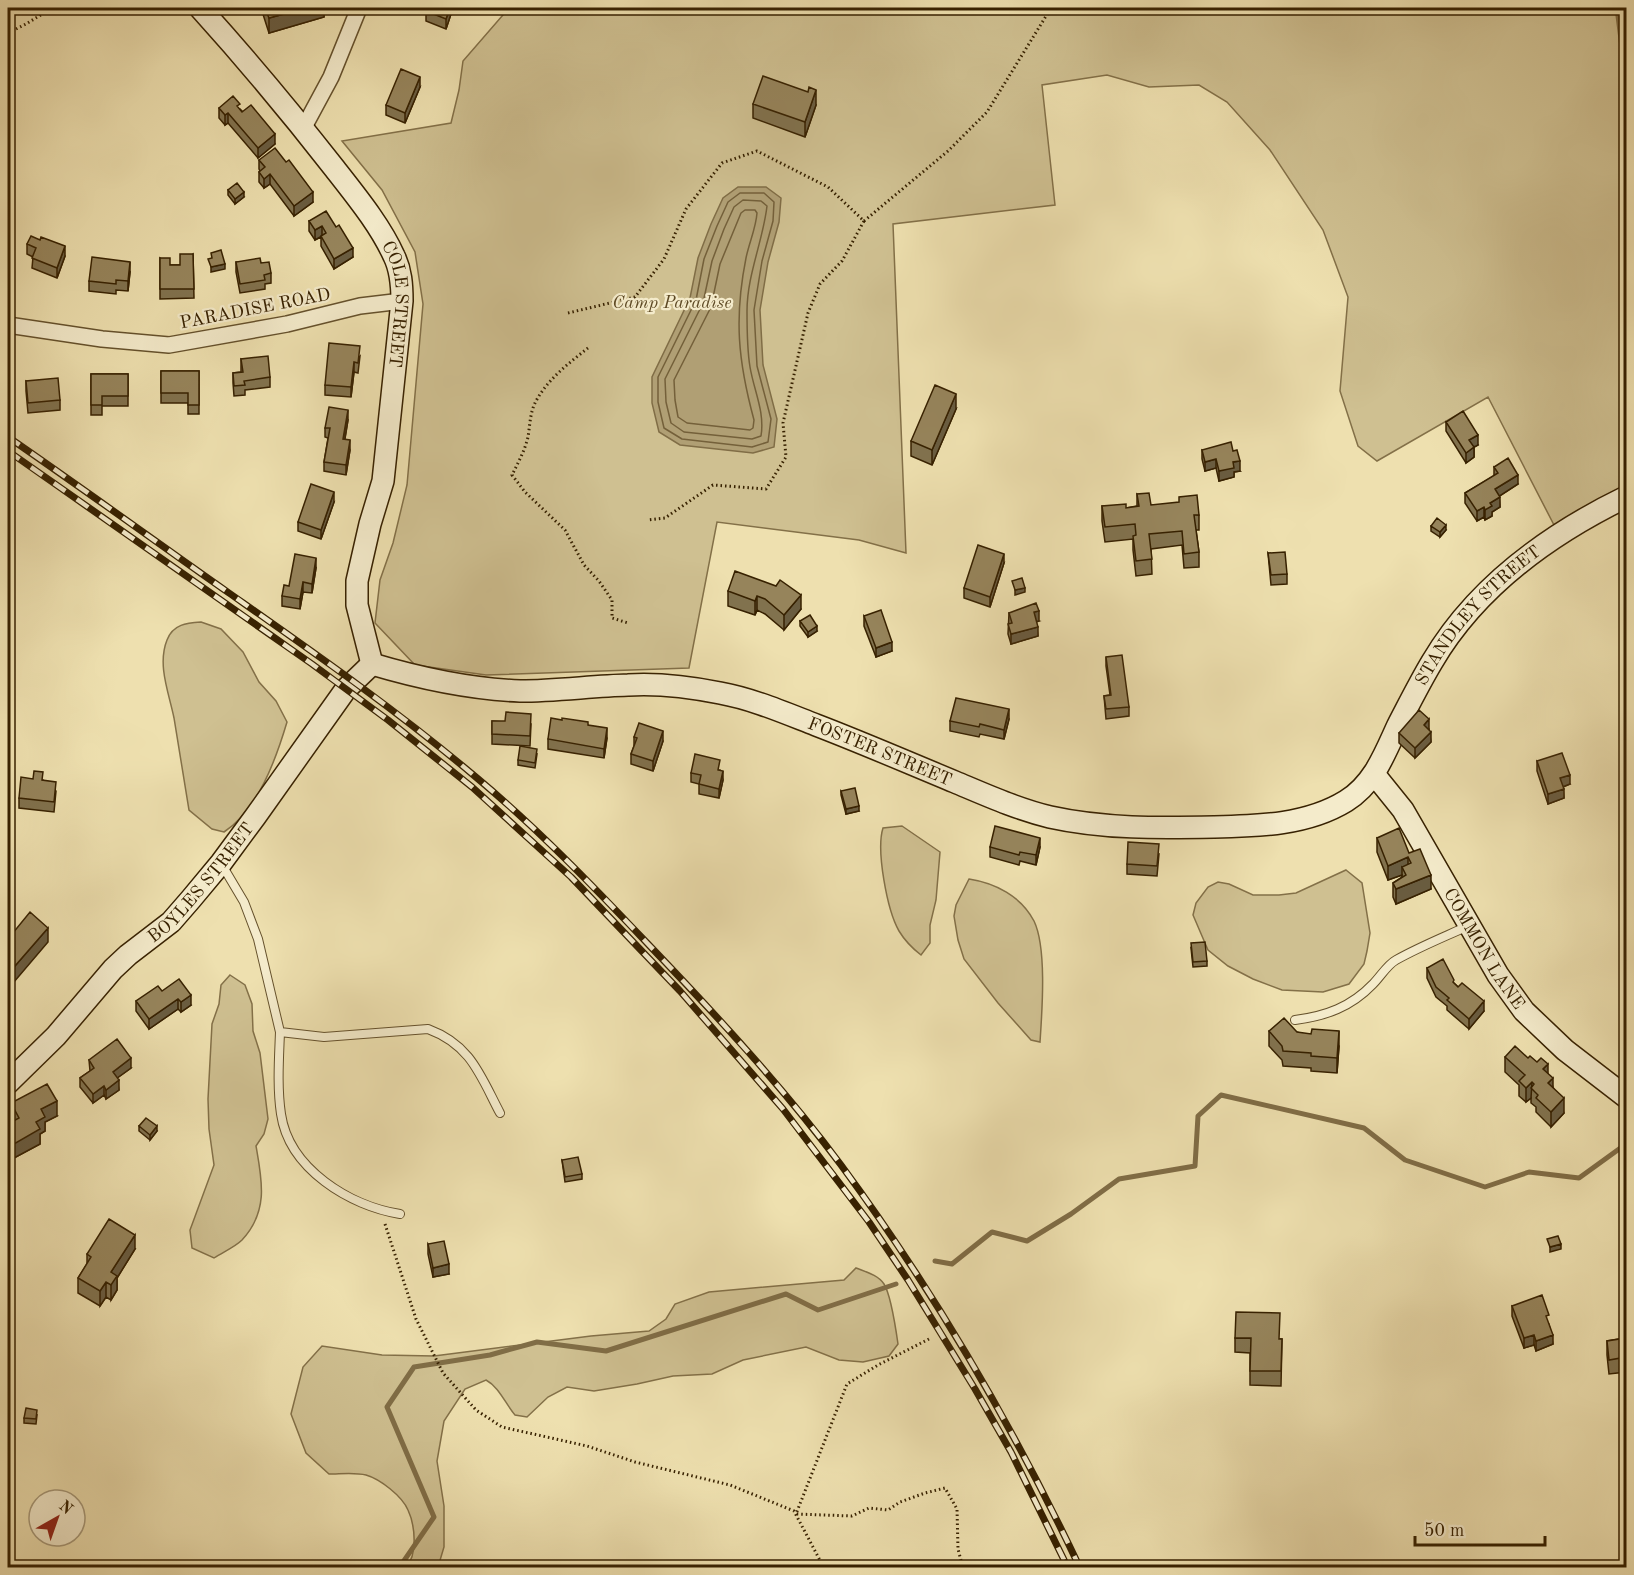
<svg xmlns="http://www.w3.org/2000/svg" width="1634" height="1575" viewBox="0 0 1634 1575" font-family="'Old Standard TT',serif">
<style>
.green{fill:#cfc091;stroke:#837048;stroke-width:1.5}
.water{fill:#b09f74;stroke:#806d46;stroke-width:1.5}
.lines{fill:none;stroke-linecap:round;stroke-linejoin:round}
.shore{stroke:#74603a;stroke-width:1.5}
.stream{stroke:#806d46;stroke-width:5}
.lane-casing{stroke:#65512c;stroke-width:10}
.street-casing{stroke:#65512c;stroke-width:18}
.secondary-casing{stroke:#372100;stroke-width:24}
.path{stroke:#372100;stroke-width:3;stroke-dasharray:1.5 3;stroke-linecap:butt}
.lane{stroke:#f4ebcb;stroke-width:8}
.street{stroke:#f4ebcb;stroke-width:15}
.secondary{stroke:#f4ebcb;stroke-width:21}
.rail-casing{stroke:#372100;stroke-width:7}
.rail{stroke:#f4ebcb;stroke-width:4.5;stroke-dasharray:14;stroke-linecap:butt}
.wall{fill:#81724e;stroke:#372100;stroke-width:1.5}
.shaded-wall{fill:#695c40;stroke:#372100;stroke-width:1.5}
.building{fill:#96845b;stroke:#372100;stroke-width:1.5}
.labels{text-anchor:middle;stroke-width:4.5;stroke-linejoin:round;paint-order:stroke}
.park-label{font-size:18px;font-style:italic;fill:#5d4924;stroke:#f4ebcb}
.street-label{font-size:18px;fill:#372100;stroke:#f4ebcb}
</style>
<rect width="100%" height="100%" fill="#eee0af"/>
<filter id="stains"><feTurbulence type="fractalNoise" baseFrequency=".00333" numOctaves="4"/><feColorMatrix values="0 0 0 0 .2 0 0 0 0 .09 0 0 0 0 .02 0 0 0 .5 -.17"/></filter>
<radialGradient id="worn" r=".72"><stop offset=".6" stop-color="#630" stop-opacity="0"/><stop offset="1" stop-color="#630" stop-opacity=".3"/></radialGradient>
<path class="green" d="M509 8H1626V488L1554 525 1488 397 1377 461 1358 446 1340 391 1348 297 1323 230 1270 150 1227 102 1199 85 1149 87 1107 75 1042 85 1055 205 893 224 906 553 859 540 717 522 689 668 486 675 415 665 375 623 380 580 393 543 407 485 423 304 415 252 382 190 342 141 451 123 459 90 463 61Z
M201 622 221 629 243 652 259 682 276 701 287 722C276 759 258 810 224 832L212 829 189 810C184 779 179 748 174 718 169 693 157 665 167 640 173 624 187 623 201 622Z
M902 826 940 852 936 900 930 925V943L921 955C912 948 905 941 899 931 887 910 876 850 883 828Z
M1346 870 1362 883 1370 933 1367 951 1364 964 1349 984 1323 992 1282 990 1253 979 1228 966 1208 950 1193 915 1196 903 1208 887 1218 882 1229 884 1253 895H1279L1296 893Z
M969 879C995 883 1021 896 1034 921 1047 948 1042 1012 1040 1042L1031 1040 998 1003 964 959 958 940 954 916 956 905Z
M230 975 245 985 252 1004 253 1031 260 1053 268 1119 264 1134 256 1146C262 1180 269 1211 242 1240 235 1247 223 1252 214 1258L192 1248 190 1230 214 1165 209 1129 208 1099 212 1024 219 1004 221 985Z
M856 1268C866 1272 878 1275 884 1284 891 1295 896 1330 898 1344L889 1356 863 1362 839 1360 806 1347 743 1360 712 1374 673 1376 637 1384 594 1391 567 1387 548 1397 527 1417 515 1415C505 1403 499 1387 486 1380L465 1389 444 1421 437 1461 444 1506V1547L438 1567H406C418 1555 415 1525 408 1510 402 1496 380 1479 366 1475 355 1472 340 1474 329 1474L306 1453 291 1414 303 1367 322 1346 382 1355 434 1356 591 1336 649 1331 666 1319 675 1304 709 1292 844 1280Z"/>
<path class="water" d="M738 187H766L781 198 779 222 768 262 760 310 763 365 777 419 774 447 753 453 680 445 659 432 652 403V377L690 298 698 258 711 224 723 198Z"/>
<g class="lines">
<path class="shore" d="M740 193H764L774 202 773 221 762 261 754 310 757 366 771 419 768 442 752 447 682 439 664 428 658 402V377L696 300 704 259 717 226 728 202Z
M743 200 761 201 767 206C763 241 747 275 747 311 747 329 747 349 750 367 754 391 765 412 761 436L752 439 684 432 671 423 666 402 665 379 703 303 712 261 724 229 734 207Z
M745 210H755L757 213C756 228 749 243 746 258 734 318 738 361 754 420L753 428 750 430 687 423 678 417 675 400 674 380 711 307 720 264 741 213Z"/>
<path class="stream" d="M1617 8 1626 79
M935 1261 952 1264 992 1232 1027 1241 1071 1214 1119 1179 1195 1166 1198 1116 1221 1095 1364 1128 1405 1160 1485 1187 1529 1172 1579 1178 1626 1144
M399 1568 434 1517 387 1407 414 1367 490 1355 537 1342 606 1351 786 1294 818 1310 896 1284"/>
<g class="lane-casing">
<path id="lane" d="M222 865 244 902 258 939 280 1032
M1295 1020C1326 1016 1351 1007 1373 984 1381 976 1387 965 1396 960 1419 947 1444 937 1468 926
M400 1214C350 1206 289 1169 281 1114 277 1087 279 1059 280 1032L324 1037 428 1029C471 1045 480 1075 500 1113"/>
</g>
<g class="street-casing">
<path id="street" d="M303 129 331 77 359 8
M8 325 102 339 169 345 287 324 360 306 402 301"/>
</g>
<g class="secondary-casing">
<g id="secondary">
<path id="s1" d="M200 8C247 60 292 114 335 169 356 196 380 225 394 256 401 270 402 285 402 301L383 481 370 524 357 581V605L372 664"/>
<path id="s2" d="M372 664C419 678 470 689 520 691 556 691 592 686 628 685 659 683 690 687 720 693 753 699 785 713 816 725 863 743 909 763 955 782 986 795 1017 809 1050 817 1104 829 1159 828 1214 827 1259 826 1307 825 1346 801 1374 784 1385 753 1398 725 1409 704 1420 682 1432 662 1476 587 1550 534 1626 497"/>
<path id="s3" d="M1374 774 1403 810 1498 975 1524 1011 1565 1050 1626 1097"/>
<path id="s4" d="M8 1083 56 1036 113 969 128 955 171 922 191 899 221 863 255 817 346 689 372 664"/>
</g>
</g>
<path class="path" d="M8 33 26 24 52 8
M864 221 948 151 987 112 1051 8
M568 313 635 297 664 259 686 209 722 163 757 151 828 187 864 221 842 261 820 284 808 313 783 423 786 457 766 489 713 485 665 518 647 520
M588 348C569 363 548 379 536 401 530 412 530 425 528 437 525 450 518 463 512 475L525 492 565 530 584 565 599 581 612 600V618L628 623
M385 1224 416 1319 443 1373 476 1410 502 1427 587 1446 635 1462 730 1485 794 1511 824 1568
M929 1339 878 1365 847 1384 796 1514 852 1516 869 1508 888 1510 900 1502 925 1493 945 1488 957 1509 958 1549 963 1568"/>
<use href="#lane" class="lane"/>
<use href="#street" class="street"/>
<use href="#secondary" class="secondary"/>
<g class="rail-casing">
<path id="rail" d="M8 437C82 488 155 541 229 593 313 652 398 711 477 778 538 829 593 886 648 944 715 1014 783 1087 841 1165 934 1291 1013 1426 1080 1568
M8 451 312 664 388 720 472 787 571 877 680 991 783 1109 869 1222 908 1280 975 1389 1011 1452 1068 1568"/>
</g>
<use href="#rail" class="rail"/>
</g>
<path class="wall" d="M261 8H324V17L269 33Z
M426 8H453L446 29 426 21Z
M420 87 405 123 386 115V105Z
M753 104 816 105 805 137 753 118Z
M219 108 240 109 275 144 258 158 228 123 225 125 219 118Z
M259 160 286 162 313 202 294 216 270 184 264 188 259 182V172L260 171 259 169Z
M228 190 244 197 235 204 228 195Z
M309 221 336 227 353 257 334 269 321 246V237L315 240 309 231Z
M40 240 65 256 57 278 32 268 33 257 27 254V244Z
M193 254 194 298 160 299V258L170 265H180Z
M236 262 261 263 271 273V283L265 284V289L240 293 236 272Z
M130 272 128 291 116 290V294L89 291V281Z
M360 356 358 373 354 372 351 397 325 395V385Z
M241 359 270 377V387L245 390V395L234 396 233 383V373L241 372Z
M161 371H199V414H188V403H161Z
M91 374H128V406H102V415H91Z
M26 381 60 400V410L28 413 26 391Z
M956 409 932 465 911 456V441Z
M348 420 345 439 350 450 346 475 324 471V462L328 438 325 437V428Z
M1446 422 1478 445 1474 447V457L1466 463 1446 431Z
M1202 450 1240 471 1234 472V477L1219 481 1216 468 1205 471 1202 459Z
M1494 467 1518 484 1499 496 1500 507 1492 512V516L1485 520 1484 517 1477 521 1465 503V493L1494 476Z
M1137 494 1151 505 1199 515V530H1196L1199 552V567L1184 568 1182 545 1151 549 1152 574 1136 576 1133 550V539L1105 542 1102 521V506L1126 508 1137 506Z
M334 502 321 539 298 531V522Z
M1431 526 1446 530 1440 537 1431 531Z
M1268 553 1287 574V584L1271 585Z
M1004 563 990 607 964 598V588Z
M316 568 312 593 303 592 300 609 282 606V596L289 586Z
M776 586 801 609 784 630 765 614 757 610 755 615 728 606V591Z
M1009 613 1039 621 1036 622 1038 636 1011 644 1008 634Z
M864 616 892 651 876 657 864 626Z
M800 621 817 631 808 637 800 626Z
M1106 657 1129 707V716L1106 719 1104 696 1110 695 1106 666Z
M1009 719 1004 739 980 734 979 737 950 731V721Z
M492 721 531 724 530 746 492 744Z
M588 725 607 738 604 758 548 749V739Z
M1429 729 1431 742 1415 758 1399 743V733Z
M634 737 663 741 653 771 631 764V754L634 746Z
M537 754 535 768 518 765V760Z
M1537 761 1570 784 1563 787 1564 798 1548 804 1537 771Z
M720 770 723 780 719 798 699 794V784L691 782V773Z
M43 780 56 791 54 812 19 808V798Z
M841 791 859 811 846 814 841 795Z
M1377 838 1409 853 1431 889 1396 904 1393 897V883L1402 877V875L1388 880 1377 852Z
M990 847H1040L1036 865 1020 861 1019 865 990 857Z
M1159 854 1157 876 1127 874V864Z
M1191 948 1207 961V966L1193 967Z
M1427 968 1454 983 1484 1011 1469 1029 1447 1010V1006L1436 997 1427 978Z
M162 991 191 1005 181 1012 178 1009 149 1029 136 1011V1001Z
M1269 1031 1297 1032 1339 1046 1337 1073 1311 1071V1068L1283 1066 1282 1060 1269 1046Z
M1505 1057 1528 1058 1548 1074 1553 1087 1564 1113 1551 1127 1536 1112V1107L1531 1103V1098L1526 1102 1519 1096V1085L1505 1072Z
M89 1060 131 1068 117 1078 119 1090 106 1099 104 1095 93 1103 80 1087V1078L90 1071Z
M11 1103 57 1116 45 1122V1131L40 1134V1144L14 1158 8 1147V1124L13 1121 11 1118Z
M139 1126 157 1131 150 1140 139 1131Z
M562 1160 582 1174V1179L565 1182Z
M428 1244 449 1274 433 1277 428 1254Z
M135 1249 117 1278V1290L111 1300 106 1297 100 1306 78 1293V1278L87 1264V1254Z
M1512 1306 1549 1324 1553 1344 1536 1351 1534 1345 1524 1348 1512 1316Z
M1235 1338 1282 1339 1281 1386 1250 1385V1353L1235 1352Z
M1626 1338V1372L1609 1374 1607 1355V1341Z
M1626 1412V1438L1620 1425V1415Z
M37 1415 36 1424 24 1423V1418Z"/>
<path class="shaded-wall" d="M306 8H324V17L269 33V18Z
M450 8H453L446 29V19Z
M420 77V87L405 123V113Z
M816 90V105L805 137V122Z
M228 113V123L225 125V115Z
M275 134V144L258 158V148Z
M270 174V184L264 188V179Z
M244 192V197L235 204V199Z
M313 192V202L294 216V206Z
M322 226V236L315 240V230Z
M65 246V256L57 278V268Z
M353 248V257L334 269V259Z
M130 262V272L128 291V281Z
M225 264V269L211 272V267Z
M354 362V372L351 397V387Z
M956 394V409L932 465V450Z
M348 410V420L343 449V439Z
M1478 435V445L1469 450V440Z
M350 440V450L346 475V465Z
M1474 447V457L1466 463V453Z
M1216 459V468L1205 471V462Z
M1240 461V471L1234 472V477L1219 481V471L1233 462Z
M1518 475V484L1495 499V489Z
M334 492V502L321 539V530Z
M1500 497V507L1492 512V516L1485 520V510L1490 503Z
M1484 507V517L1477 521V511Z
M1446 525V530L1440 537V532Z
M1004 554V563L990 607V597Z
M316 558V568L312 593V584Z
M303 582V592L300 609V599Z
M1025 588V592L1015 595V590Z
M801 595V609L784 630V615Z
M757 596V610L755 615V601Z
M1039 611V621L1034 622V612Z
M817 626V631L808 637V632Z
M1038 627V636L1011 644V634Z
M892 642V651L876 657V648Z
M1009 709V719L1004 739V730Z
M1429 719V729L1424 735V725Z
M607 728V738L604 758V749Z
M663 731V741L653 771V761Z
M1431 732V742L1415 758V748Z
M723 771V780L719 798V789Z
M1570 775V784L1560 788V778Z
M1564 789V798L1548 804V794Z
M859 806V811L846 814V809Z
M1040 838V847L1036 865V855Z
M1408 857V872L1402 867V875L1388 880V866Z
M1431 875V889L1396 904V889Z
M48 928V942L8 989V974Z
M191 995V1005L181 1012V1002Z
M178 999V1009L149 1029V1019Z
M1484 1001V1011L1469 1029V1019Z
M1339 1031V1046L1337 1073V1058Z
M131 1058V1068L113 1081V1072Z
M1548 1064V1079L1543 1069Z
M1553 1078V1093L1548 1083Z
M119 1080V1090L106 1099V1090Z
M1532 1082 1531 1098 1526 1102V1088Z
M104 1086V1095L93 1103V1094Z
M1564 1098V1113L1551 1127V1112Z
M57 1101V1116L45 1122V1131L40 1134V1144L14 1158V1144L36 1122 41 1109Z
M157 1126V1131L150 1140V1135Z
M135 1235V1249L117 1278V1290L111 1300V1272Z
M1561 1244V1249L1550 1252V1247Z
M449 1264V1274L433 1277V1268Z
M106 1282V1297L100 1306V1291Z
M1534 1335V1345L1524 1348V1338Z
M1553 1335V1344L1536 1351V1341Z"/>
<path class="building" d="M265 8H306L269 18Z
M427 8H450L446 19 426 11Z
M401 69 420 77 405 113 386 105Z
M763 76 808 92 809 87 816 90 805 122 753 104Z
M233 96 240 104 237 106 242 112 251 105 275 134 258 148 228 113 225 115 219 108Z
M275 148 286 162 289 160 313 192 294 206 270 174 264 179 259 172 265 167 259 160Z
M237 183 244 192 235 199 228 190Z
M326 211 336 227 339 225 353 248 334 259 321 236 326 233 322 226 315 230 309 221Z
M31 236 40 240 41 237 65 246 57 268 32 258 36 248 27 244Z
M221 250 225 264 211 267 208 259 212 258 211 253Z
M180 254H193L194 289H160V258H170V265H180Z
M92 257 130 262 128 281 116 280V284L89 281Z
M260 258 261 263 269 262 271 273 264 275 265 280 240 284 236 262Z
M329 343 360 346 358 363 354 362 351 387 325 385Z
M268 356 270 377 244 381 245 385 234 386 233 373 243 372 241 359Z
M161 371H199V405H188V393H161Z
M91 374H128V396H102V405H91Z
M58 378 60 400 28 403 26 381Z
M935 385 956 394 932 450 911 441Z
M329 407 348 410 343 439 350 440 346 465 324 462 330 428H325Z
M1463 411 1478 435 1469 440 1474 447 1466 453 1446 422Z
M1231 442 1233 451 1237 450 1240 461 1233 462 1234 468 1219 471 1216 459 1205 462 1202 450Z
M1508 458 1518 475 1495 489 1500 497 1490 503 1492 506 1485 510 1484 507 1477 511 1465 493 1498 473 1494 467Z
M311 484 334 492 321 530 298 522Z
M1149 493 1151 505 1179 502V497L1197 495 1199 515H1194L1199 552 1184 554 1182 531 1149 534 1152 559 1136 561 1133 536 1136 535 1135 524 1105 527 1102 506 1126 504V508L1139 506 1137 494Z
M1437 518 1446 525 1440 532 1431 526Z
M978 545 1004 554 990 597 964 588Z
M1285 552 1287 574 1271 575 1268 553Z
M295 554 316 558 312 584 303 582 300 599 282 596 284 585 289 586Z
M735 571 776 586 780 580 801 595 784 615 765 599 757 596 755 601 728 591Z
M1022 578 1025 588 1015 590 1012 581Z
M1036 603 1039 611 1034 612 1038 627 1011 634 1008 624 1012 623 1009 613Z
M881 610 892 642 876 648 864 616Z
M810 615 817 626 808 632 800 621Z
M1122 655 1129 707 1106 709 1104 696 1111 695 1106 657Z
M956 698 1009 709 1004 730 980 724 979 727 950 721Z
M1419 710 1429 719 1424 725 1431 732 1415 748 1399 733Z
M506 712 531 714 530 736 492 734V721H505Z
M551 718 562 720V718L588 722V725L607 728 604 749 548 739Z
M639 723 663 731 653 761 631 754 637 738 634 737Z
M520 746 537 749 535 763 518 760Z
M1562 753 1570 775 1560 778 1564 789 1548 794 1537 761Z
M695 754 720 760 718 770 723 771 719 789 699 784 701 775 691 773Z
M34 771 43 772 42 780 56 782 54 802 19 798 21 777 33 779Z
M855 788 859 806 846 809 841 791Z
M995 826 1040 838 1036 855 1020 852 1019 855 990 847Z
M1399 828 1409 853 1420 849 1431 875 1396 889 1393 883 1406 875 1402 867 1411 863 1408 857 1388 866 1377 838Z
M1128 842 1159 844 1157 866 1127 864Z
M30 912 48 928 8 974V939Z
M1205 942 1207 961 1193 962 1191 943Z
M1443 959 1454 980 1453 982 1458 987 1462 983 1484 1001 1469 1019 1447 1000 1449 998 1436 987 1427 968Z
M179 979 191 995 181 1002 178 999 149 1019 136 1001 158 986 162 991Z
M1284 1018 1297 1032 1311 1034 1312 1029 1339 1031 1337 1058 1311 1056V1053L1283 1051 1282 1046 1269 1031Z
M117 1039 131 1058 113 1072 119 1080 106 1090 104 1086 93 1094 80 1078 94 1068 89 1060Z
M1515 1046 1528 1058 1530 1056 1537 1062 1541 1058 1548 1064 1543 1069 1553 1078 1548 1083 1564 1098 1551 1112 1536 1098 1538 1095 1531 1088 1534 1084 1532 1082 1526 1088 1519 1081 1525 1075 1505 1057Z
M47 1084 57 1101 41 1109 45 1117 36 1122 40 1129 14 1144 8 1133V1124L19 1118 11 1103Z
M146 1118 157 1126 150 1135 139 1126Z
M578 1157 582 1174 565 1177 562 1160Z
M109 1219 135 1235 111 1272 117 1276 111 1285 106 1282 100 1291 78 1278 91 1257 87 1254Z
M1558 1236 1561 1244 1550 1247 1547 1239Z
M444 1241 449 1264 433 1268 428 1244Z
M1542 1295 1549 1315 1546 1316 1553 1335 1536 1341 1534 1335 1524 1338 1512 1306Z
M1236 1312 1280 1313 1279 1339H1282L1281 1371H1250L1251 1338H1235Z
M1626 1338V1357L1609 1360 1607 1341Z
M26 1408 37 1410 36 1419 24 1418Z
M1626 1412V1428L1620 1415Z"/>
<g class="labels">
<g class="park-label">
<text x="672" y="308">Camp Paradise</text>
</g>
<g class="street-label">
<text dy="6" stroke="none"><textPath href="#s1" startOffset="364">COLE STREET</textPath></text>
<text transform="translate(255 308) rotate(-11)" y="6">PARADISE ROAD</text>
<text dy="6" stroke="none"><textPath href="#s2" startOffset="1236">STANDLEY STREET</textPath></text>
<text dy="6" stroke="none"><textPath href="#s2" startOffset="522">FOSTER STREET</textPath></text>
<text dy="6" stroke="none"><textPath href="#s4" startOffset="279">BOYLES STREET</textPath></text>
<text dy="6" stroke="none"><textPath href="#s3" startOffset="207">COMMON LANE</textPath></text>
</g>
</g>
<rect width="1634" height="1575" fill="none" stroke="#eee0af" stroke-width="30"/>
<rect x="9" y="9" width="1616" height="1557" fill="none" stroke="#372100" stroke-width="3"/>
<rect x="15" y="15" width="1604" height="1545" fill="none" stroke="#372100" stroke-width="1.5"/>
<g transform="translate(57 1518) rotate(40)"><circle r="28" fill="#f4ebcb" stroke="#a89a7a" stroke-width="1.5"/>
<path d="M0-4.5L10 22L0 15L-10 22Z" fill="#8f2418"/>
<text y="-9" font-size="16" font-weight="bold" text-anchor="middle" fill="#372100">N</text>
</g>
<path d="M1415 1536v9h130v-9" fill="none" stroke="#372100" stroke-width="3"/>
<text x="1424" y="1536" font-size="18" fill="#372100" stroke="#f4ebcb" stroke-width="4.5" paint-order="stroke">50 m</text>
<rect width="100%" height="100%" filter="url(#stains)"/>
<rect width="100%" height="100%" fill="url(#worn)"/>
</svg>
